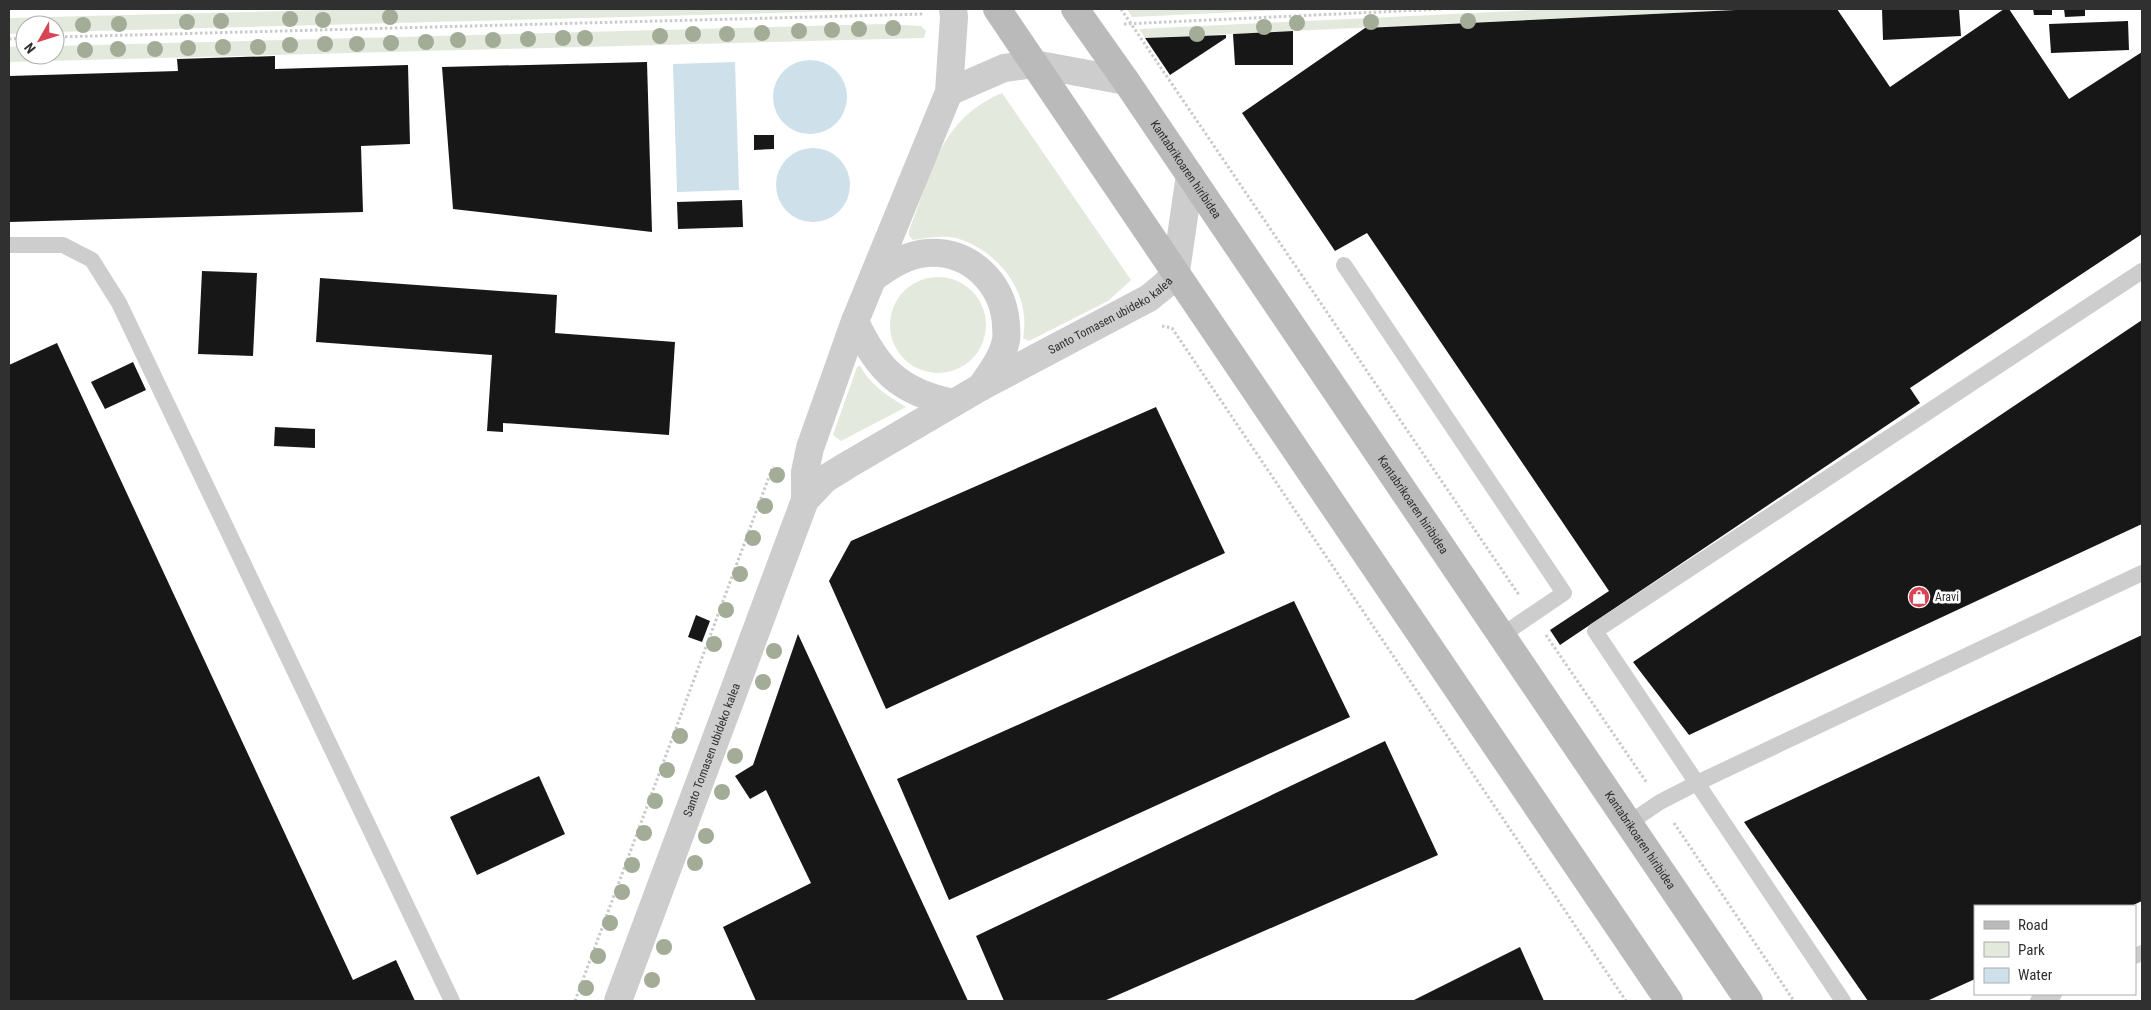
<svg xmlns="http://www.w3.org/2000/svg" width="2151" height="1010" viewBox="0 0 2151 1010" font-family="'Roboto Condensed',sans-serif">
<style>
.green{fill:#e4e9dd}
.water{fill:#cee0ea}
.building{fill:#171717}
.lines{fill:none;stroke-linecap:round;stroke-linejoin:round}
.path{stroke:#cacaca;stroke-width:3;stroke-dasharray:2.5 2.5;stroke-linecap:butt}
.service{stroke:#cdcdcd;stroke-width:16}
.tertiary{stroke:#cdcdcd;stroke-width:28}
.secondary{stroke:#bababa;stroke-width:28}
.tree{fill:#a2ac96}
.labels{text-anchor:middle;stroke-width:5;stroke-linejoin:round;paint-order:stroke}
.street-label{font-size:12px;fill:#303030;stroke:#fff}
.poi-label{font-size:12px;fill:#303030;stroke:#fff;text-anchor:start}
</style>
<rect width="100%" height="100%" fill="#fff"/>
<path class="green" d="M358 9H925L55 32V25H25V33L9 34V18Z
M1127 9H1306L1132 17Z
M1556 9H1756L1145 38 1139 29Z
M882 24 921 26 926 31 924 38 9 62V47L25 46V55H55V46Z
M1002 93 1131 280 1108 301 1029 341 1023 338C1032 293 998 250 956 238 942 235 926 238 913 240L909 236V231C932 173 939 120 1002 93Z
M890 325a48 48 0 1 1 96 0a48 48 0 1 1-96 0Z
M860 366C872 386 886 395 906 407L841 441 833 435 857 367Z"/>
<path class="water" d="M773 97a37 37 0 1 1 74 0a37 37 0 1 1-74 0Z
M735 62 739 190 677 192 673 64Z
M776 185a37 37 0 1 1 74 0a37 37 0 1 1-74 0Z"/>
<path class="building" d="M1756 9H1837L1890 87 2004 9H2009L2069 99 2142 52V234L1910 388 1920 403 1560 645 1550 630 1609 591 1367 233 1335 251 1242 113 1365 28Z
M1882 9H1959L1961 36 1883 40Z
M2033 9H2052V15H2034Z
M2064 9H2085V16L2065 17Z
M2128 21 2129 50 2051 53 2049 24Z
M1293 31V65H1235L1233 34Z
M1226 35V38L1170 75 1145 38Z
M275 56V69L408 65 410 144 361 146 363 212 9 222V76L178 71 177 59Z
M647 62 652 232 453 209 442 67Z
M754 135H774V149L754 150Z
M742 200 743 227 678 229 677 202Z
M202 271 257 273 253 356 198 354Z
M320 278 557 295 555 333 675 342 669 435 503 423V432L487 431 492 355 316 342Z
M2142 320V524L1689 735 1633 662Z
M57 343 353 980 396 960 415 1001H9V365Z
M133 362 146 390 105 409 91 382Z
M1156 407 1225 553 886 709 829 581 851 541Z
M275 427 315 429V448L274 446Z
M1294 601 1350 717 949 900 897 779Z
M696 615 710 621 702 642 688 637Z
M798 634 968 1001H756L723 927 811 883 766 790 750 799 735 776 753 765Z
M2142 635V901L2131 906H1975V979L1927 1001H1868L1744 822Z
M1385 741 1438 855 1104 1001H1004L976 936Z
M539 776 565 834 477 875 450 817Z
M1520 947 1544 1001H1412Z"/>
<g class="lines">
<path class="path" d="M1121 9 1519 595
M1124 24 1443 9
M55 37 924 14
M9 39 25 38
M1162 326 1172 328 1626 1001
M1546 635 1647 783
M1674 823 1794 1001
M575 1001 773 466"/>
<path class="service" d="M9 245H63L92 260 119 303 452 1001
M1344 265 1564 593 1502 635
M1629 823 1660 802 1697 783 2142 573
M2135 956 2142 953
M1843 1001 1595 631 2142 271
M2038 1001 2054 994"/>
<g class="tertiary">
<path d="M949 92 1004 68 1034 64 1126 81"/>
<path d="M873 278C890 265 906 255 927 253 971 250 1003 284 1006 324 1006 329 1007 335 1006 340 1003 357 991 372 981 387"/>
<path d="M855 321C877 369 899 392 953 403"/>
<path id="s1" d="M805 500 825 479 846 466 981 387 1149 298 1166 284 1176 271 1190 175"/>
<path id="s2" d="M618 1001 805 500V472L810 448 855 321 949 92 954 17 953 9"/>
</g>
<g class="secondary">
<path d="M997 9 1669 1001"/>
<path id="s3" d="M1075 9 1126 81 1749 1001"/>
</g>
</g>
<g class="tree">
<circle cx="390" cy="17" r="8"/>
<circle cx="290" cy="19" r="8"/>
<circle cx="323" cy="20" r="8"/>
<circle cx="221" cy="21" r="8"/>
<circle cx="1468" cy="21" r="8"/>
<circle cx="187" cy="22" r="8"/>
<circle cx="1371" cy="22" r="8"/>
<circle cx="1297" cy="23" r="8"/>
<circle cx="119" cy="24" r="8"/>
<circle cx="83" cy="25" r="8"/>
<circle cx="1264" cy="27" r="8"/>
<circle cx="893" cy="28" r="8"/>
<circle cx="859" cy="29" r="8"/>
<circle cx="832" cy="30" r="8"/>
<circle cx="799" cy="31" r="8"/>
<circle cx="762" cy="33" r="8"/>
<circle cx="693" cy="34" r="8"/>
<circle cx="727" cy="34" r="8"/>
<circle cx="1197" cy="34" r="8"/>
<circle cx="660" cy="36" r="8"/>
<circle cx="563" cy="38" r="8"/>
<circle cx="585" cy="38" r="8"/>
<circle cx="528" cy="39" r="8"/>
<circle cx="458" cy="40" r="8"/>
<circle cx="493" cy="40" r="8"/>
<circle cx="426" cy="42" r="8"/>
<circle cx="391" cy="43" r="8"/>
<circle cx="325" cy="44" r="8"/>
<circle cx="357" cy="44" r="8"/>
<circle cx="290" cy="45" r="8"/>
<circle cx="223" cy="47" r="8"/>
<circle cx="258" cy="47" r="8"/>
<circle cx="188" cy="48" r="8"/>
<circle cx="118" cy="49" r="8"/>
<circle cx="155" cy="49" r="8"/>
<circle cx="85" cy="50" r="8"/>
<circle cx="777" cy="475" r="8"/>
<circle cx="765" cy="506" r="8"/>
<circle cx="753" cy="538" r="8"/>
<circle cx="740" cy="574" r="8"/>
<circle cx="726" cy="610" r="8"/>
<circle cx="714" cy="644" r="8"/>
<circle cx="774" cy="651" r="8"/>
<circle cx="763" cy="682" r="8"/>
<circle cx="680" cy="736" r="8"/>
<circle cx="735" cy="756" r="8"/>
<circle cx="667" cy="770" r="8"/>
<circle cx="722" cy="792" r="8"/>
<circle cx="655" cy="801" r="8"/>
<circle cx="644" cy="833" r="8"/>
<circle cx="706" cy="836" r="8"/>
<circle cx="695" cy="863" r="8"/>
<circle cx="632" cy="865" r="8"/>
<circle cx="622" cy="892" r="8"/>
<circle cx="610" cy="923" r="8"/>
<circle cx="664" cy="947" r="8"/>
<circle cx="598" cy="956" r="8"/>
<circle cx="652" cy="980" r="8"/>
<circle cx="586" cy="988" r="8"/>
</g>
<defs>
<g id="shop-disc" transform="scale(1.125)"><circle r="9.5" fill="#d64455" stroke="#fff"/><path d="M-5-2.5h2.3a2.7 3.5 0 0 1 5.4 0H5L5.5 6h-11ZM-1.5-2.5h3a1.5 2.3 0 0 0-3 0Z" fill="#fff"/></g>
</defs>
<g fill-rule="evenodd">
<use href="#shop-disc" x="1919" y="597"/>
</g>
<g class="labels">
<g class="street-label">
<text dy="4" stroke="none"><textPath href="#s3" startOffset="195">Kantabrikoaren hiribidea</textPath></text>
<text dy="4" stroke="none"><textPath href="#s1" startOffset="358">Santo Tomasen ubideko kalea</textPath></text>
<text dy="4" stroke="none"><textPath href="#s3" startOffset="600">Kantabrikoaren hiribidea</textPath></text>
<text dy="4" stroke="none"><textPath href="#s2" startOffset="268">Santo Tomasen ubideko kalea</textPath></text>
<text dy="4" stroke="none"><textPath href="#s3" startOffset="1005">Kantabrikoaren hiribidea</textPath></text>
</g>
<g class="poi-label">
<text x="1935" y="601">Aravi</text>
</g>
</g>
<rect width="2151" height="1010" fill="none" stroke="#303030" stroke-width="20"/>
<rect x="1974" y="905" width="162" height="90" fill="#ffffff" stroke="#acacac"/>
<rect x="1984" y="921" width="25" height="8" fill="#bababa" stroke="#acacac"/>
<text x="2018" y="930" font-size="15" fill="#303030">Road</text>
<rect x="1984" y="942" width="25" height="15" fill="#e4e9dd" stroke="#acacac"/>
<text x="2018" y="955" font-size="15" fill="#303030">Park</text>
<rect x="1984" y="968" width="25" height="15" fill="#cee0ea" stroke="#acacac"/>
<text x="2018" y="980" font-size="15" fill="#303030">Water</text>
<g transform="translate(40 40) rotate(231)"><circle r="24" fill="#ffffff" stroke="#acacac"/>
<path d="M0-4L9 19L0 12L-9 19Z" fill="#d64455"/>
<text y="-8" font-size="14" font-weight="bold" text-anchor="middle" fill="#303030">N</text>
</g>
</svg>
